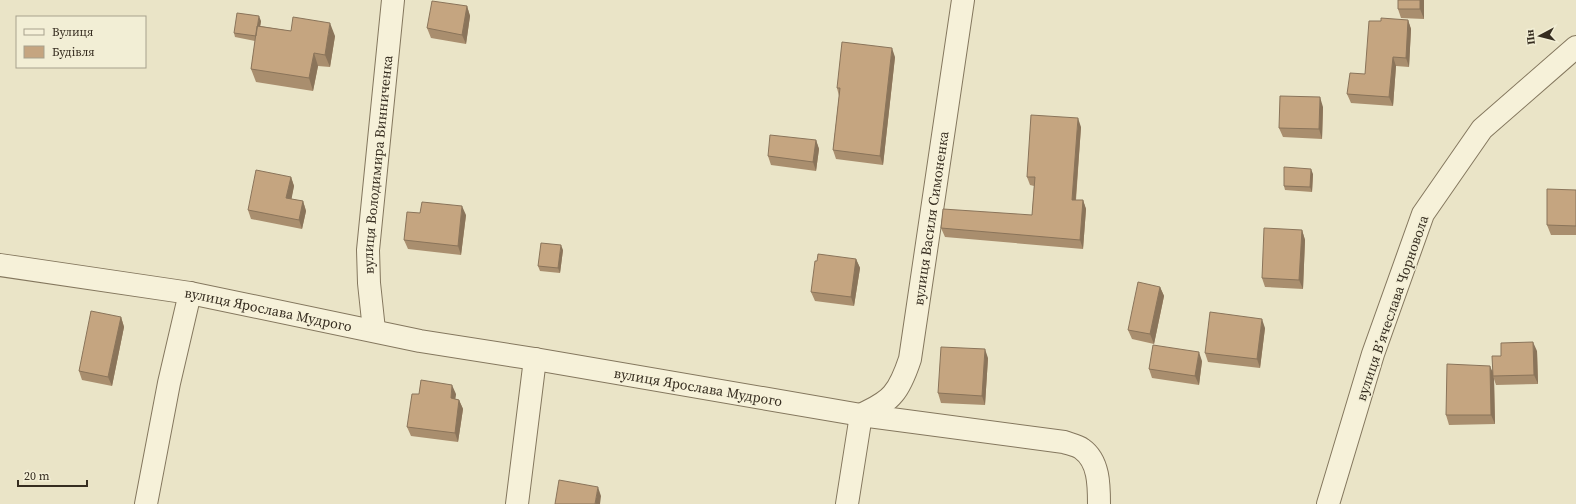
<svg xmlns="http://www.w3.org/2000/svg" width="1576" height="504" viewBox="0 0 1576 504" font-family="'Source Serif 4',serif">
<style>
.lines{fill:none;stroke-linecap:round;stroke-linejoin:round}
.minor-casing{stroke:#84775e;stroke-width:24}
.minor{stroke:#f6f1d9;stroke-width:22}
.wall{fill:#a98e6e}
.shaded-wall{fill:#8a745a}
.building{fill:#c5a580;stroke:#8a745a}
.labels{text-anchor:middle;stroke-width:3;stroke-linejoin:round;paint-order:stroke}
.street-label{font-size:14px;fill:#362d20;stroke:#f2eed5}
</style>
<rect width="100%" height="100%" fill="#eae4c7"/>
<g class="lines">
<g class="minor-casing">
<g id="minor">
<path id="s1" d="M0 265 190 293 420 341 535 359 861 415 1064 442C1069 444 1077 445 1082 449 1099 461 1099 485 1099 504"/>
<path id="s2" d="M374 330 369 283 368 250 393 0"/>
<path id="s3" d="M861 415C872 409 885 404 893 394 901 385 906 371 910 359L963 0"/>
<path d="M146 504 169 383 190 293"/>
<path d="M517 504 535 359"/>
<path d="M847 504 861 415"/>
<path d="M1328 504 1373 354 1423 214 1482 129 1576 47"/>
</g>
</g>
<use href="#minor" class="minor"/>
</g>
<path class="wall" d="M1424 0V19L1401 18 1398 9Z
M467 6 470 16 466 44 431 38 427 28Z
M1408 20 1411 29 1409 67 1396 66 1393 106 1351 103 1347 94 1365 74 1381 21Z
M261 21 260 26 291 31 335 36 330 67 318 66 313 91 256 82 251 69 255 41 235 37 234 33Z
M895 57 883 165 836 159 833 150 839 96 837 88Z
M1323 107 1322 139 1283 137 1279 128Z
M1081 127 1076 200H1083L1086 209 1083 249 945 237 941 228 1032 215 1034 186 1030 185 1027 177Z
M816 140 819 149 816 171 771 165 768 156Z
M1313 174 1312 192 1285 190 1284 186Z
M291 177 294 186 291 199 303 201 306 211 302 229 251 219 248 210Z
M1576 190V235H1551L1547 225Z
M466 215 461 255 408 249 404 240Z
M1302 230 1305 240 1303 289 1265 287 1262 278Z
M563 250 560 273 540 271 538 266Z
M856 259 860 268 854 306 815 301 811 292Z
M1160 287 1164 296 1154 344 1132 339 1128 330Z
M121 317 124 327 112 386 82 380 79 371Z
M1265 328 1260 368 1208 362 1205 353Z
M1537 351 1538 384 1496 385 1494 379 1495 424 1449 425 1446 415 1492 371 1501 356Z
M988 358 985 405 941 403 938 393Z
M1202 361 1199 385 1152 378 1149 369Z
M419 394H456L455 399 459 400 463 409 458 442 411 436 407 427Z"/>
<path class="shaded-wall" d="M1420 0H1424V19L1420 9Z
M467 6 470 16 466 44 462 35Z
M259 16 261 21 258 41 256 36Z
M1408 20 1411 29 1409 67 1406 58Z
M330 23 335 36 330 67 325 55Z
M892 48 895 57 883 165 880 156Z
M314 53 318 66 313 91 309 78Z
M1393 57 1396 66 1393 106 1389 97Z
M1320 97 1323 107 1322 139 1319 129Z
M1078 118 1081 127 1075 208 1072 200Z
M816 140 819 149 816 171 813 162Z
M1311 169 1313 174 1312 192 1310 187Z
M291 177 294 186 290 207 286 198Z
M1083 200 1086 209 1083 249 1080 240Z
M303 201 306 211 302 229 299 220Z
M462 206 466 215 461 255 458 246Z
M1302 230 1305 240 1303 289 1299 280Z
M561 245 563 250 560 273 558 268Z
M856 259 860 268 854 306 851 297Z
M1160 287 1164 296 1154 344 1150 334Z
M121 317 124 327 112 386 108 377Z
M1262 319 1265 328 1260 368 1257 359Z
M1533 342 1537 351 1538 384 1534 375Z
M985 349 988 358 985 405 982 396Z
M1199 352 1202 361 1199 385 1195 376Z
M1490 366 1494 375 1493 376 1494 379 1495 424 1491 415Z
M452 385 456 394 454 408 451 398Z
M459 400 463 409 458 442 455 433Z
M598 487 601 496 600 504H595Z"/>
<path class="building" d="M1398 0H1420V9H1398Z
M432 1 467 6 462 35 427 28Z
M237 13 259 16 256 36 234 33Z
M293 17 330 23 325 55 314 53 309 78 251 69 257 26 291 31Z
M1381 18 1408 20 1406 58 1393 57 1389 97 1347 94 1350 73 1365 74 1369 21H1381Z
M842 42 892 48 880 156 833 150 840 88H837Z
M1280 96 1320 97 1319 129 1279 128Z
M1031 115 1078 118 1072 200H1083L1080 240 941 228 943 209 1032 215 1035 177H1027Z
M770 135 816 140 813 162 768 156Z
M1284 167 1311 169 1310 187 1284 186Z
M256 170 291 177 286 198 303 201 299 220 248 210Z
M1547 189 1576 190V226L1547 225Z
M422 202 462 206 458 246 404 240 407 212 420 213Z
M1264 228 1302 230 1299 280 1262 278Z
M541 243 561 245 558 268 538 266Z
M818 254 856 259 851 297 811 292 815 261H817Z
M1138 282 1160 287 1150 334 1128 330Z
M91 311 121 317 108 377 79 371Z
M1210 312 1262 319 1257 359 1205 353Z
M1533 342 1534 375 1493 376 1492 356H1501V343Z
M1153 345 1199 352 1195 376 1149 369Z
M941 347 985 349 982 396 938 393Z
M1447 364 1490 366 1491 415H1446Z
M421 380 452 385 451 398 459 400 455 433 407 427 412 394H419Z
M559 480 598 487 595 504H555Z"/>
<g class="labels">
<g class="street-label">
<text dy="5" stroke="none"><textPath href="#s2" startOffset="166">вулиця Володимира Винниченка</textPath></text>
<text dy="5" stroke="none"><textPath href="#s3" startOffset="220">вулиця Василя Симоненка</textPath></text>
<text transform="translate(1392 308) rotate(-71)" y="5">вулиця Вʼячеслава Чорновола</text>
<text dy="5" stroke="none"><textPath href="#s1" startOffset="272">вулиця Ярослава Мудрого</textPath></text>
<text dy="5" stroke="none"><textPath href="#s1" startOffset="709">вулиця Ярослава Мудрого</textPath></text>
</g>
</g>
<rect x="16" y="16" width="130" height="52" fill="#f2eed5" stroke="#a7a18d"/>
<rect x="24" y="29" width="20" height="6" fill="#f6f1d9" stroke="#a7a18d"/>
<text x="52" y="36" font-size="12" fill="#362d20">Вулиця</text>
<rect x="24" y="46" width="20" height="12" fill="#c5a580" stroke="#a7a18d"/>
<text x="52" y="56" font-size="12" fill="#362d20">Будівля</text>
<g transform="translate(1540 36) rotate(263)" stroke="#f2eed5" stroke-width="3" paint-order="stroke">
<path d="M0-3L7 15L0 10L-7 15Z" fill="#362d20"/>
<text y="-6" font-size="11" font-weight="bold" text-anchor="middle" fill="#362d20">Пн</text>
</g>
<path d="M18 480v6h69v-6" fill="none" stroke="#362d20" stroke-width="2"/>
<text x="24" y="480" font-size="12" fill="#362d20" stroke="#f2eed5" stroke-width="3" paint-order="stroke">20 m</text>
</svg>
